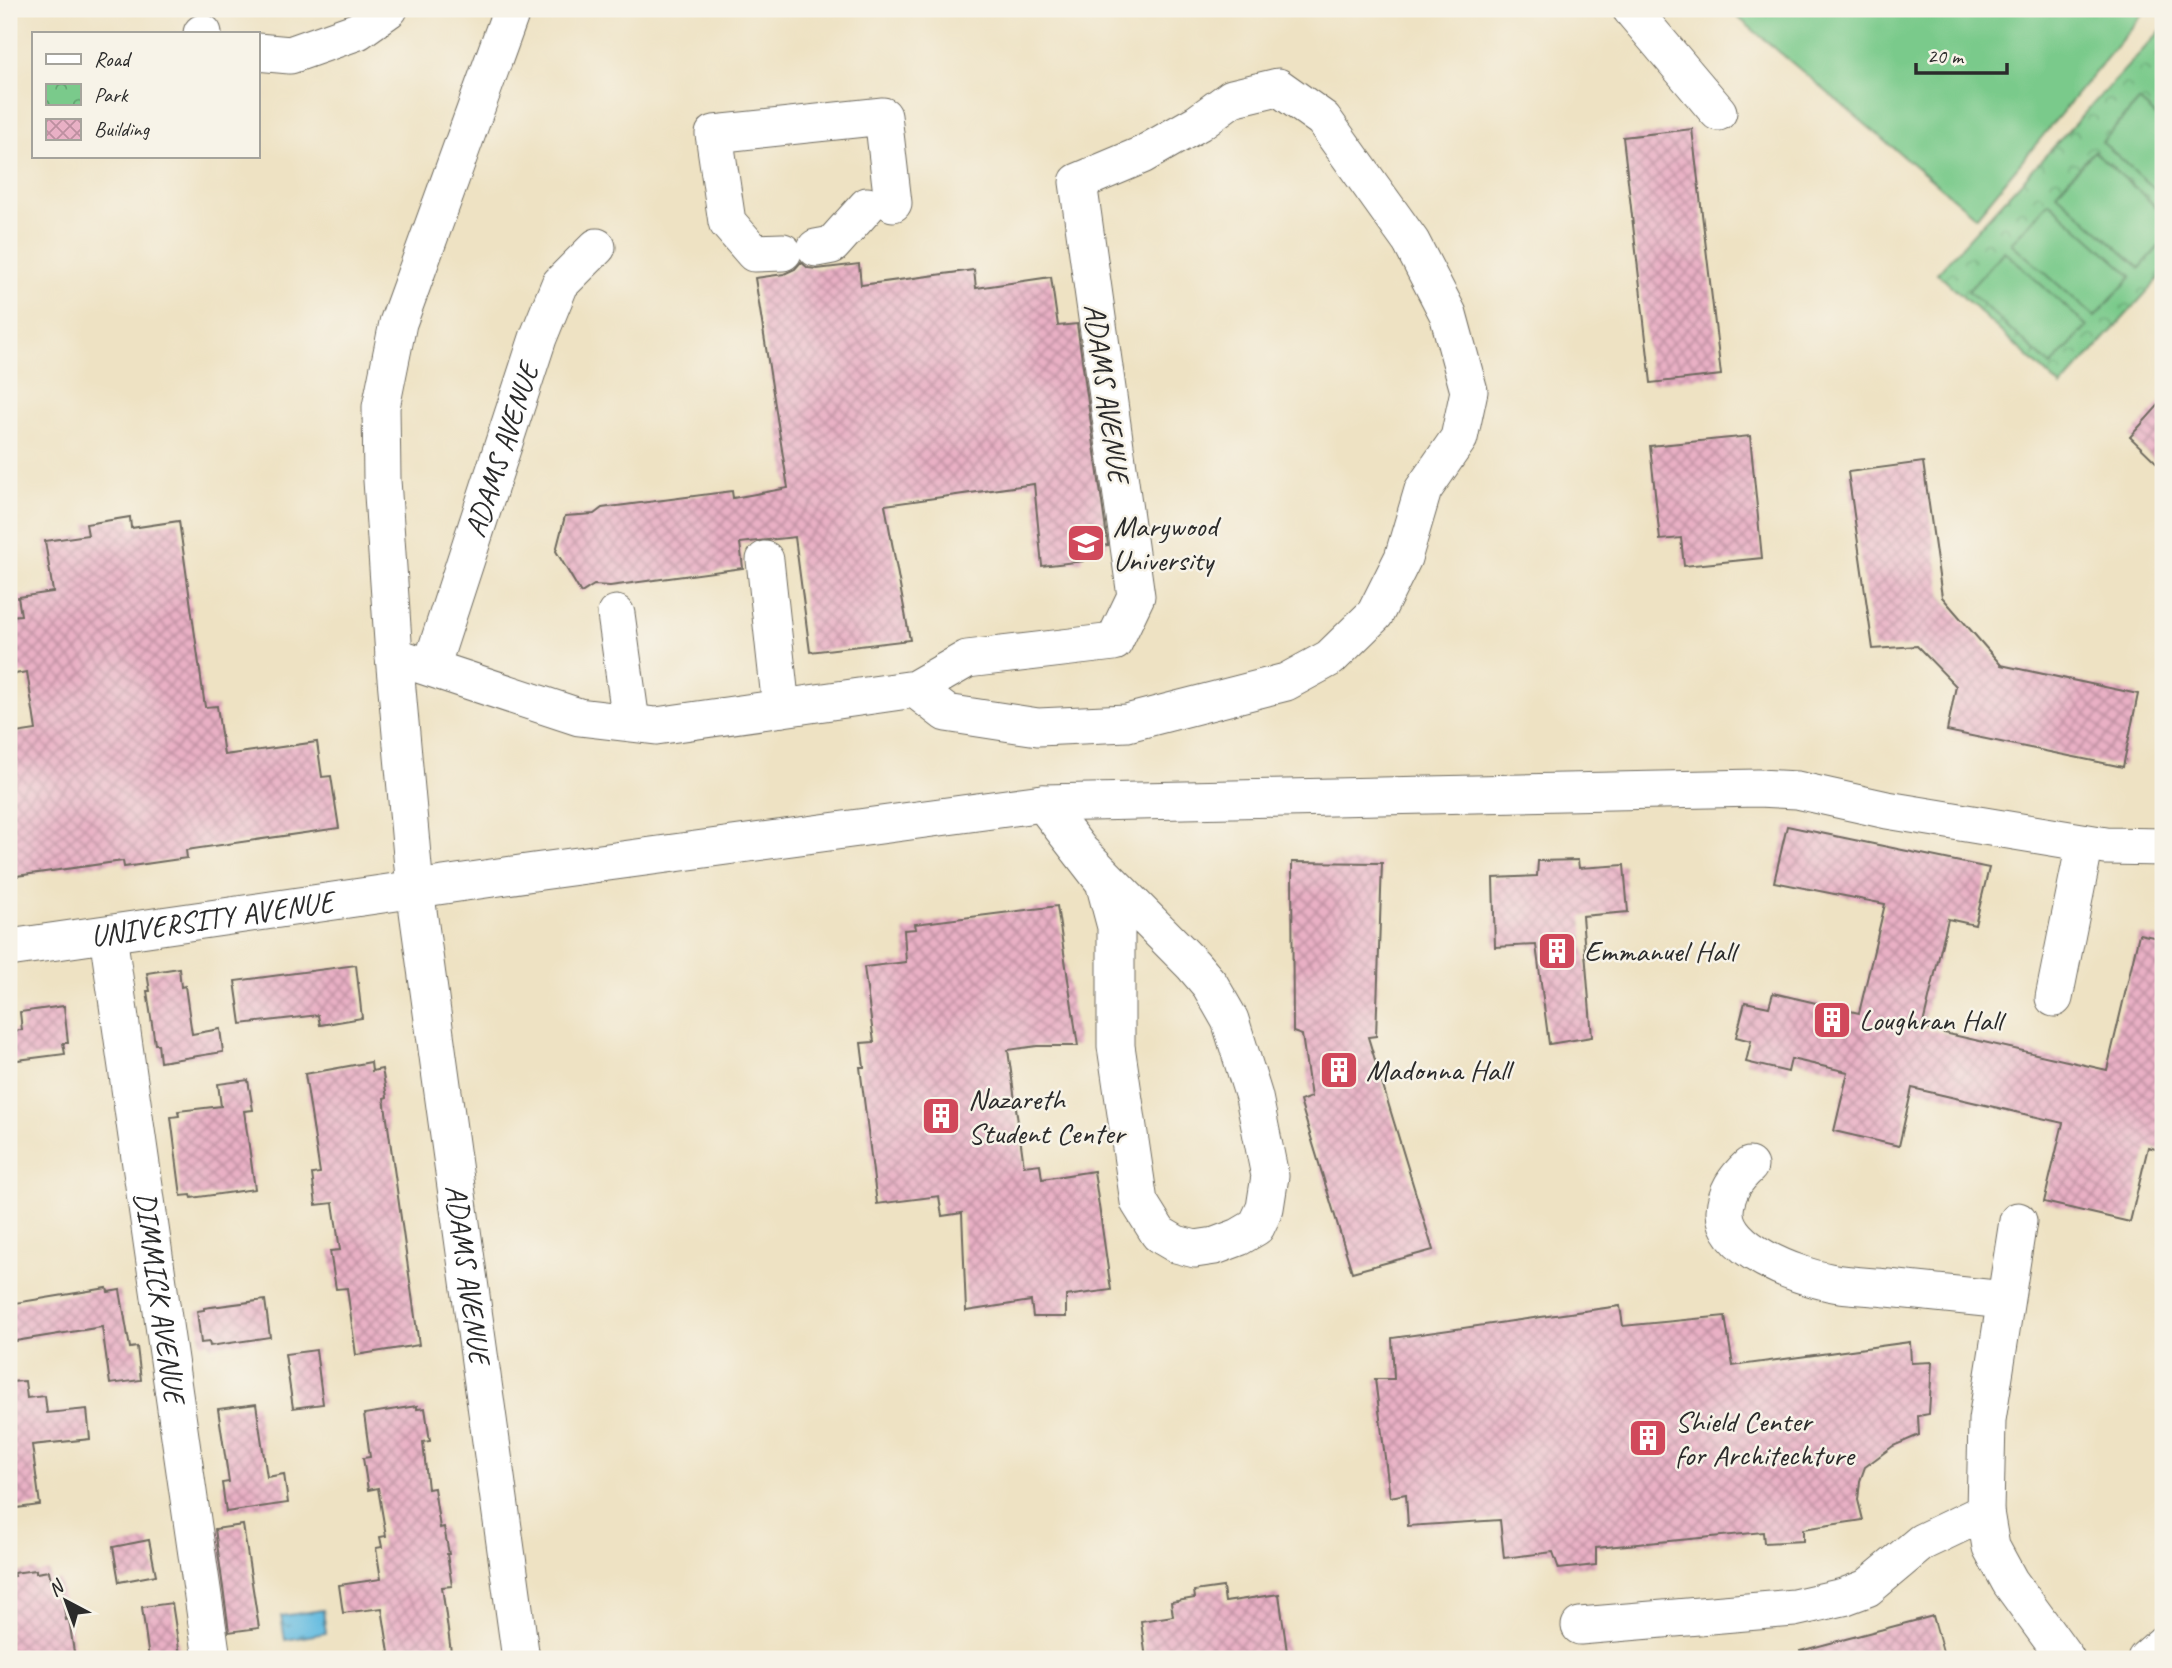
<svg xmlns="http://www.w3.org/2000/svg" width="2172" height="1668" viewBox="0 0 2172 1668" font-family="Caveat,sans-serif">
<style>
.park{fill:url(#park-crowns);stroke:#527a5b;stroke-width:2}
.pitch{fill:#7aca8b;stroke:#527a5b;stroke-width:2}
.water{fill:url(#water-ripples);stroke:#477386;stroke-width:2}
.building{fill:url(#building-cross-hatch)}
.lines{fill:none;stroke-linecap:round;stroke-linejoin:round}
.minor-casing{stroke:#6f6b60;stroke-width:39}
.minor{stroke:#fff;stroke-width:37}
.labels{text-anchor:middle;stroke-width:5;stroke-linejoin:round;paint-order:stroke}
.street-label{font-size:30px;fill:#2b2b2b;stroke:#f7f3e8}
.poi-label{font-size:30px;fill:#2b2b2b;stroke:#f7f3e8;text-anchor:start}
</style>
<defs>
<pattern id="park-crowns" width="20" height="18" patternUnits="userSpaceOnUse" patternTransform="scale(1.75)"><rect width="20" height="18" fill="#7aca8b"/><path d="M2 6a3 3 0 1 1 6 0M12 15a3 3 0 1 1 6 0" fill="none" stroke="#64a472"/></pattern>
<pattern id="water-ripples" width="26" height="14" patternUnits="userSpaceOnUse" patternTransform="scale(1.75)"><rect width="26" height="14" fill="#63bbe0"/><path d="M2 4q2-2 4 0t4 0M15 11q2-2 4 0t4 0" fill="none" stroke="#5298b6"/></pattern>
<pattern id="building-cross-hatch" width="8" height="8" patternUnits="userSpaceOnUse" patternTransform="scale(1.75)"><rect width="8" height="8" fill="#e9b0c5"/><path d="M0 0l8 8M0 8l8-8" fill="none" stroke="#bd8fa0"/></pattern>
</defs>
<rect width="100%" height="100%" fill="#f7f3e8"/>
<filter id="ink" filterUnits="userSpaceOnUse"><feTurbulence type="fractalNoise" baseFrequency=".0143" numOctaves="2"/><feDisplacementMap in="SourceGraphic" scale="14" xChannelSelector="R" yChannelSelector="G"/><feConvolveMatrix kernelMatrix="1 2 1 2 8 2 1 2 1" color-interpolation-filters="sRGB"/></filter>
<filter id="wash" filterUnits="userSpaceOnUse"><feTurbulence type="fractalNoise" baseFrequency=".00686" numOctaves="4" result="noise"/><feDisplacementMap in="SourceGraphic" scale="28" xChannelSelector="R" yChannelSelector="G"/><feGaussianBlur stdDeviation="1.57" result="paint"/><feColorMatrix in="noise" values="0 0 0 0 0 0 0 0 0 0 0 0 0 0 0 0 0 1.4 0 .05"/><feComposite in="paint" operator="in"/></filter>
<g filter="url(#wash)">
<rect width="100%" height="100%" fill="#eee2c3"/>
<path class="park" d="M2163 28V274L2061 387 1937 273Z"/>
<path class="pitch" d="M1728 9H2147L1976 217Z
M2139 101 2163 122V196L2102 142Z
M2094 151 2163 213V242L2140 268 2056 193Z
M2049 202 2132 276 2095 317 2011 243Z
M2004 251 2087 326 2051 366 1968 291Z"/>
<path class="water" d="M323 1610 326 1633 285 1640 281 1616Z"/>
<g id="blocks">
<path class="building" d="M1692 129 1721 375 1651 383 1623 137Z
M801 262 808 268 817 269 859 264 861 285 974 270 976 288 1051 277 1058 326 1077 324 1108 545 1082 548 1083 561 1042 566 1034 484 885 505 910 640 810 652 795 537 740 543 743 568 610 586 594 585 581 593 556 551 565 516 594 514 602 508 732 491 733 498 788 488 755 278 784 274 795 269Z
M2163 400V469L2130 437Z
M1750 436 1762 558 1684 566 1681 538 1660 540 1650 446Z
M1923 462 1942 597 2001 665 2138 694 2123 767 1947 731 1956 686 1917 646 1873 649 1848 472Z
M130 517 131 528 179 521 205 707 217 706 224 755 317 742 322 777 331 776 339 828 186 850 187 858 124 867 123 861 9 877V734L36 730 27 672 9 675V616L21 615 18 597 53 592 45 541 88 535 86 524Z
M1787 826 1989 868 1975 925 1948 919 1922 1028 2107 1070 2139 934 2163 939V1151L2148 1147 2130 1222 2044 1202 2063 1123 1912 1088 1899 1146 1834 1131 1848 1072 1791 1059 1788 1072 1746 1062 1751 1041 1736 1037 1745 1002 1769 1007 1773 993 1859 1013 1885 904 1774 882Z
M1578 860 1579 868 1624 865 1628 912 1582 916 1592 1037 1549 1044 1536 945 1495 947 1493 878 1537 876 1538 861Z
M1292 862 1382 863 1376 1036 1368 1037 1433 1250 1352 1272 1300 1101 1311 1097 1302 1035 1293 1032Z
M1057 906 1078 1046H1037L1008 1050 1024 1166 1040 1164 1042 1179 1094 1171 1111 1290 1066 1296V1317H1033L1031 1301 966 1311 962 1213 942 1216 939 1196 877 1204 860 1067H864L861 1043 874 1042 864 967 906 962 904 930 916 929 915 924Z
M356 965 362 1018 320 1025 318 1015 241 1024 235 981Z
M179 968 181 987 185 986 192 1034 220 1029 223 1052 160 1062 158 1044H155L147 991H150L147 973Z
M64 1006 68 1043H63L65 1054 9 1061V1031L22 1030 20 1012Z
M371 1062 372 1071 382 1069 387 1097 384 1098 419 1345 356 1355 347 1288 336 1289 330 1251 340 1250 333 1203 316 1205 312 1174 320 1173 305 1074Z
M248 1080 253 1110 244 1111 255 1189 192 1198 191 1195 181 1196 171 1117 179 1116 178 1111 221 1106 218 1084Z
M107 1288 108 1292 120 1290 130 1348 137 1347 141 1380 110 1384 102 1327 9 1342V1304Z
M265 1300 270 1337 210 1346 209 1342 201 1343 197 1311 204 1310V1308Z
M1620 1306 1623 1326 1725 1316 1733 1366 1910 1342 1911 1363 1932 1362 1929 1414 1918 1416 1919 1435 1893 1446 1865 1467 1860 1481 1858 1500 1863 1520 1803 1529V1541L1764 1543 1763 1532 1596 1548V1565L1559 1569 1553 1552 1504 1558 1500 1520 1408 1526 1406 1494 1390 1497 1375 1379H1394L1392 1338Z
M316 1350 323 1404 293 1408 285 1354Z
M25 1381 27 1398 45 1396 47 1413 87 1409 90 1439 32 1445 40 1505 9 1509V1382Z
M256 1404 267 1477 284 1474 288 1503 226 1512 222 1483 229 1482 218 1409Z
M417 1406V1409L425 1408 430 1441 423 1442 428 1489 434 1488 440 1528 444 1527 449 1554H447L452 1586 442 1587 452 1659H390L382 1608 343 1613 339 1585 381 1579 376 1548 382 1547 380 1537 386 1536 378 1488 368 1490 363 1458 370 1457 364 1414Z
M243 1525 259 1628 229 1632 215 1529Z
M149 1540 156 1575 119 1582 113 1547Z
M36 1570V1573L49 1571 51 1582 60 1580 66 1620 69 1619 75 1659H9V1577L14 1576 13 1573Z
M1223 1587 1225 1602 1279 1594 1288 1659H1146L1141 1621 1173 1616 1171 1602 1195 1598 1194 1591Z
M172 1603 180 1655 149 1659 142 1607Z
M1933 1616 1945 1659H1801L1800 1651Z"/>
</g>
</g>
<g filter="url(#ink)">
<use href="#blocks" fill-opacity="0" stroke="#6f6b60" stroke-width="2"/>
<g class="lines">
<g class="minor-casing">
<g id="minor">
<path id="s1" d="M512 9 398 323 381 407 382 480 394 656 415 889 521 1659"/>
<path d="M1631 9 1718 112"/>
<path d="M202 33H203"/>
<path d="M257 52 290 55 358 31 389 9"/>
<path d="M816 248 832 245 867 206"/>
<path d="M783 252 754 253 727 222 714 134 883 116 893 203"/>
<path d="M765 560 781 708"/>
<path d="M616 614 631 722"/>
<path d="M394 656 579 717 656 726 915 689 967 659 1114 642 1136 596 1078 182 1142 155 1198 123 1232 98 1278 87 1323 119 1411 242 1448 314 1469 391 1459 438 1423 490 1403 558 1375 614 1330 658 1286 682 1127 723 1038 727 946 713 915 689"/>
<path id="s2" d="M431 667 538 338 560 284 597 247"/>
<path d="M1043 803 1104 882 1116 927V1046L1139 1202 1159 1234 1176 1244 1195 1249 1215 1246 1239 1237 1256 1227 1265 1208 1270 1176 1254 1097 1230 1020 1210 985 1193 965 1083 854"/>
<path id="s3" d="M108 935 212 1659"/>
<path id="s4" d="M9 948 534 872 1043 803 1758 788 1797 790 1887 810 2106 846 2163 847"/>
<path d="M2054 998 2085 843"/>
<path d="M1749 1166C1735 1179 1726 1192 1725 1211 1724 1250 1798 1276 1829 1282 1848 1286 1868 1286 1888 1288 1927 1292 1966 1296 2005 1300"/>
<path d="M2018 1221 1987 1420 1985 1512 1991 1547 2010 1582 2066 1659"/>
<path d="M1580 1626 1794 1608 1843 1597 1867 1588 1922 1542 1985 1512"/>
<path d="M2146 1659 2163 1644"/>
</g>
</g>
<use href="#minor" class="minor"/>
</g>
</g>
<defs>
<g id="university-square" transform="scale(2.0125)"><rect x="-9" y="-9" width="18" height="18" rx="4" fill="#d1495b" stroke="#f7f3e8"/><path d="M0-5L7-2L0 1L-7-2ZM-4 1L0 2.5L4 1V4Q0 6-4 4Z" fill="#fff"/></g>
<g id="building-square" transform="scale(2.0125)"><rect x="-9" y="-9" width="18" height="18" rx="4" fill="#d1495b" stroke="#f7f3e8"/><path d="M-4-6H4V6H1V3H-1V6H-4ZM-2.5-4.3h1.7v1.8h-1.7ZM.8-4.3h1.7v1.8H.8ZM-2.5-1h1.7V.8h-1.7ZM.8-1h1.7V.8H.8Z" fill="#fff"/></g>
</defs>
<g fill-rule="evenodd">
<use href="#university-square" x="1086" y="543"/>
<use href="#building-square" x="1557" y="951"/>
<use href="#building-square" x="1832" y="1020"/>
<use href="#building-square" x="1339" y="1070"/>
<use href="#building-square" x="941" y="1116"/>
<use href="#building-square" x="1648" y="1438"/>
</g>
<g class="labels">
<g class="street-label">
<text transform="translate(1107 393) rotate(82)" y="10">ADAMS AVENUE</text>
<text dy="10" stroke="none"><textPath href="#s2" startOffset="228">ADAMS AVENUE</textPath></text>
<text dy="10" stroke="none"><textPath href="#s4" startOffset="205">UNIVERSITY AVENUE</textPath></text>
<text dy="10" stroke="none"><textPath href="#s1" startOffset="1292">ADAMS AVENUE</textPath></text>
<text dy="10" stroke="none"><textPath href="#s3" startOffset="366">DIMMICK AVENUE</textPath></text>
</g>
<g class="poi-label">
<text x="1113" y="536">Marywood<tspan x="1113" dy="34">University</tspan></text>
<text x="1584" y="961">Emmanuel Hall</text>
<text x="1859" y="1030">Loughran Hall</text>
<text x="1366" y="1080">Madonna Hall</text>
<text x="968" y="1109">Nazareth<tspan x="968" dy="34">Student Center</tspan></text>
<text x="1675" y="1431">Shield Center<tspan x="1675" dy="34">for Architechture</tspan></text>
</g>
</g>
<rect width="2172" height="1668" fill="none" stroke="#f7f3e8" stroke-width="35"/>
<rect x="32" y="32" width="228" height="126" fill="#f7f3e8" stroke="#a5a39c" stroke-width="2"/>
<rect x="46" y="54" width="35" height="10" fill="#ffffff" stroke="#a5a39c" stroke-width="2"/>
<text x="94" y="66" font-size="21" fill="#2b2b2b">Road</text>
<rect x="46" y="84" width="35" height="21" fill="url(#park-crowns)" stroke="#a5a39c" stroke-width="2"/>
<text x="94" y="102" font-size="21" fill="#2b2b2b">Park</text>
<rect x="46" y="119" width="35" height="21" fill="url(#building-cross-hatch)" stroke="#a5a39c" stroke-width="2"/>
<text x="94" y="136" font-size="21" fill="#2b2b2b">Building</text>
<g transform="translate(66 1601) rotate(319)" stroke="#f7f3e8" stroke-width="5" paint-order="stroke">
<path d="M0-5L12 26L0 18L-12 26Z" fill="#2b2b2b"/>
<text y="-10" font-size="19" font-weight="bold" text-anchor="middle" fill="#2b2b2b">N</text>
</g>
<path d="M1916 63v10h91v-10" fill="none" stroke="#2b2b2b" stroke-width="3.5"/>
<text x="1927" y="63" font-size="21" fill="#2b2b2b" stroke="#f7f3e8" stroke-width="5" paint-order="stroke">20 m</text>
</svg>
